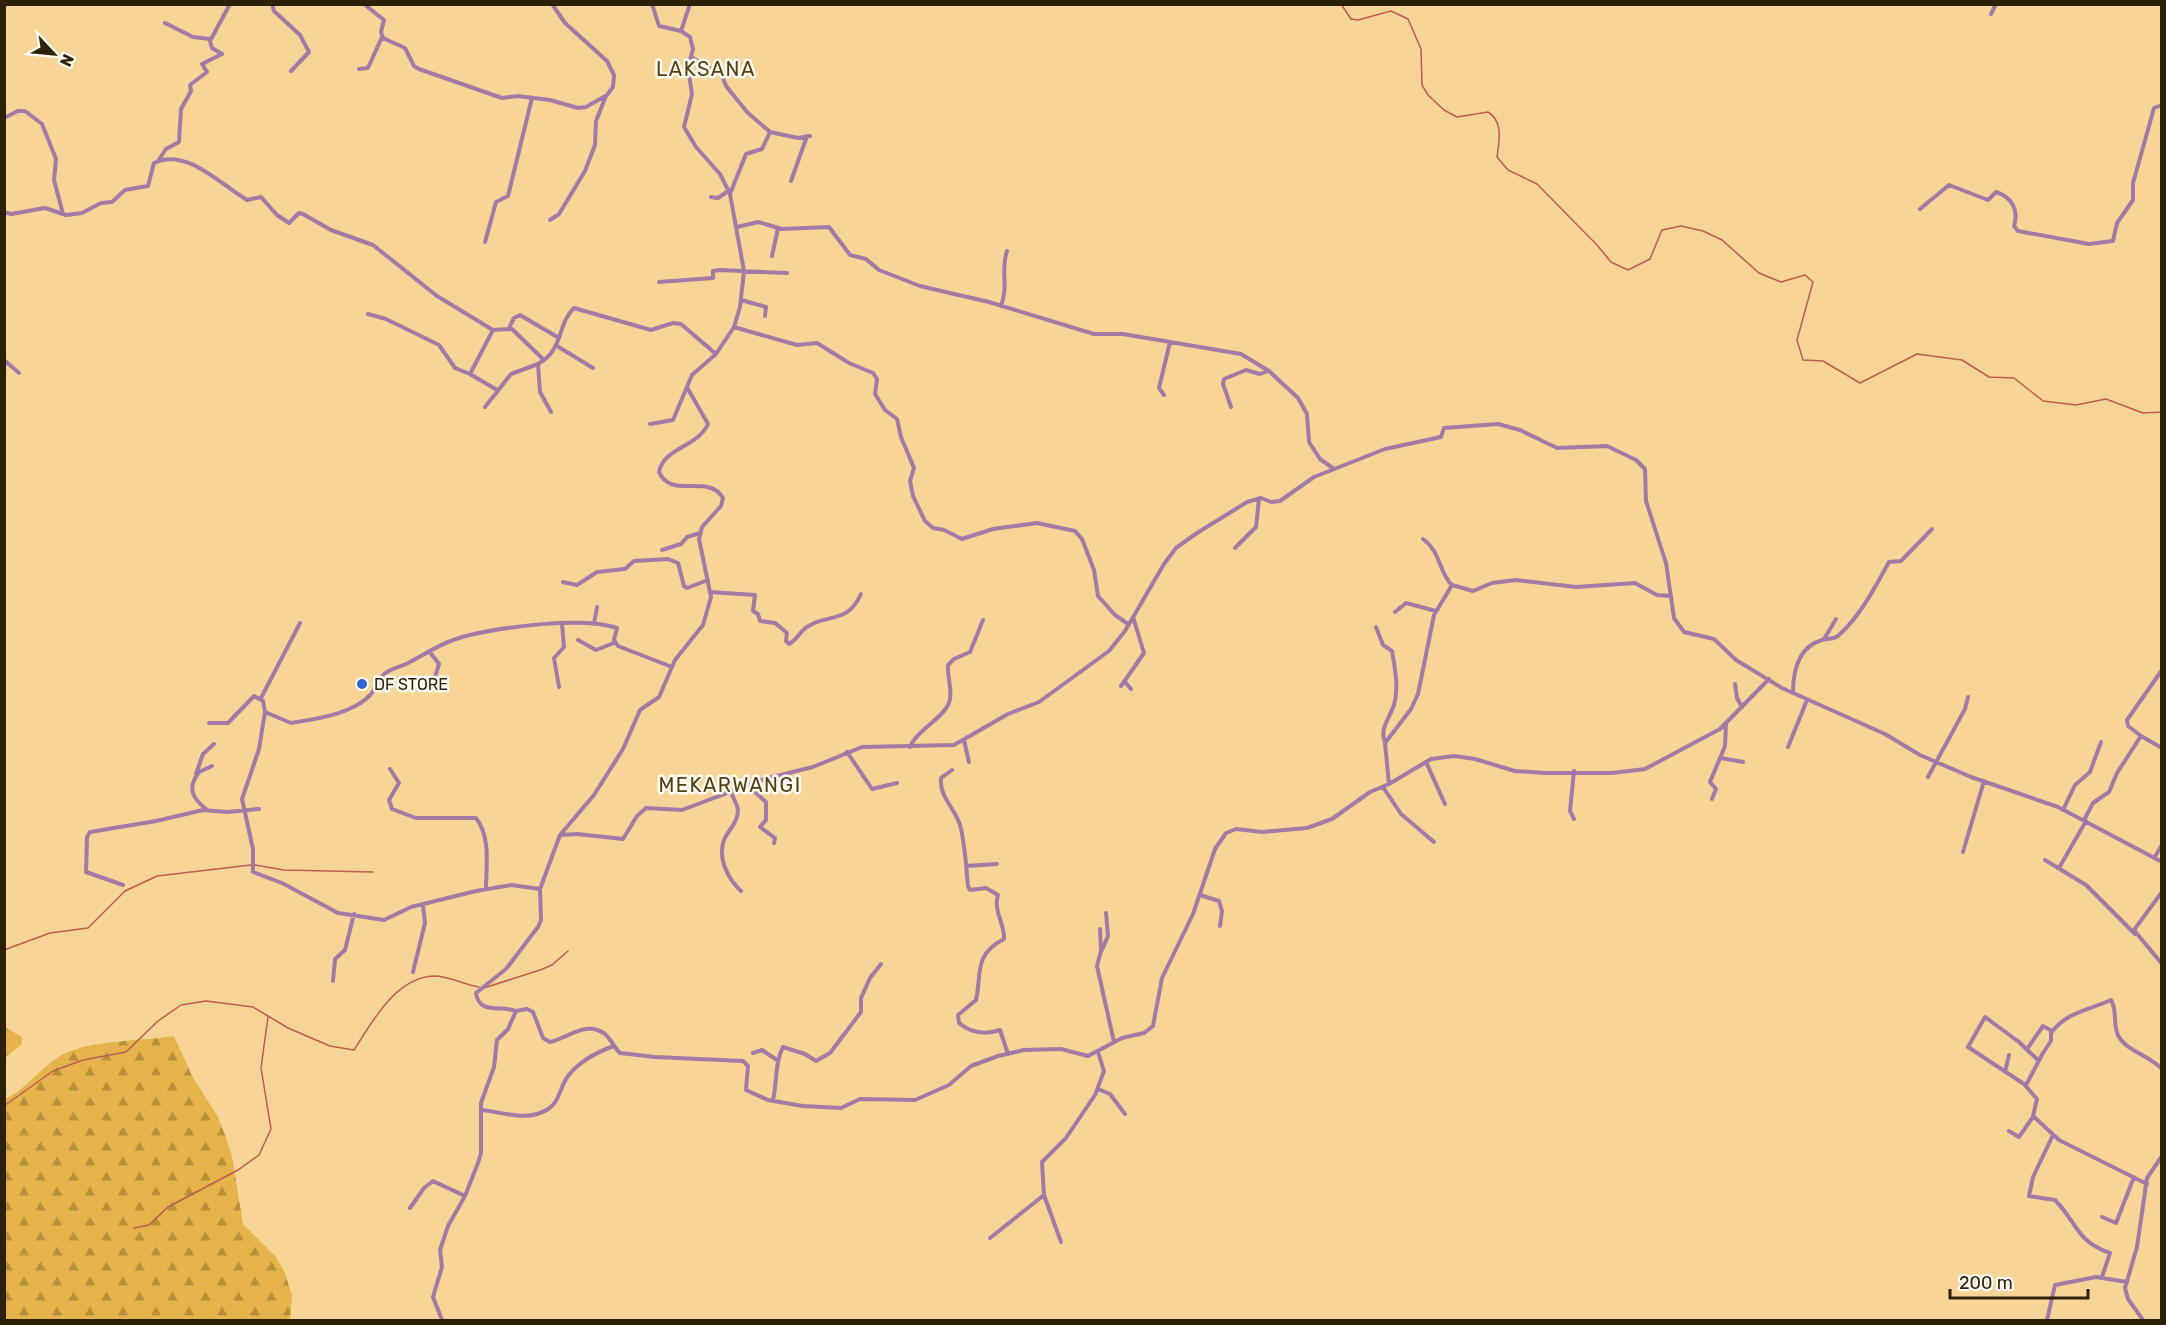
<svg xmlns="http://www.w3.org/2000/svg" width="2166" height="1325" viewBox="0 0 2166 1325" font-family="Rubik,sans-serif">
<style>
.grass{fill:url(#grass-tufts)}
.forest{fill:url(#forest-firs)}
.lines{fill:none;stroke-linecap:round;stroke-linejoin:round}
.stream{stroke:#bf5c53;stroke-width:1.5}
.street{stroke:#a17ba5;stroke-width:4}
.poi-dot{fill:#2f61d0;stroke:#fefaf4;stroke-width:2}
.labels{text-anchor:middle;stroke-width:5;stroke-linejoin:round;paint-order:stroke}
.poi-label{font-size:16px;fill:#2d2107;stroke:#fefaf4;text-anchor:start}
.quarter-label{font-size:20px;letter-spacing:1.5px;fill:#564010;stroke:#fefaf4}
</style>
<defs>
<pattern id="grass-tufts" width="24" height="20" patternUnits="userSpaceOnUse" patternTransform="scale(1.5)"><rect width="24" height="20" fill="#e5b349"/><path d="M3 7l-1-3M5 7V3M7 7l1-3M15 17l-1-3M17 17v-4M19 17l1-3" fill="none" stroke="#ba913b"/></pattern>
<pattern id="forest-firs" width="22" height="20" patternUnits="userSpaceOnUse" patternTransform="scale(1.5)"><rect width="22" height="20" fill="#e5b349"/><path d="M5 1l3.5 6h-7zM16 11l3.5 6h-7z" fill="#ba913b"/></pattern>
</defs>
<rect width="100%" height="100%" fill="#f6d597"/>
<path class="grass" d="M5 1027 22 1037 21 1045 5 1058Z"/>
<path class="forest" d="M174 1036 193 1078 217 1115 225 1135 232 1156 243 1224 276 1257 285 1273 292 1296 290 1320H5V1099C29 1088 43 1063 68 1052 96 1040 143 1041 174 1036Z"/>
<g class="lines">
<path class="stream" d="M1341 4 1351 19 1358 20 1391 11 1408 19 1421 49 1422 85 1428 95 1444 110 1457 117 1488 112C1504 122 1499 142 1497 157L1508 170 1537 184 1597 245 1611 262 1628 270 1650 259 1662 230 1681 226 1703 231 1722 240 1759 273 1781 282 1805 275 1813 282 1797 340 1803 360 1823 361 1860 383 1917 354 1962 360 1989 377 2014 378 2043 401 2076 405 2106 399 2143 413 2162 412
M255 865 284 870 373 872
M4 950 50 933 88 928 125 891 157 876 251 865
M484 988 540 970 552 965 568 951
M4 1106 53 1071 83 1060 126 1052 158 1021 181 1005 206 1001 253 1007 288 1028 330 1046 354 1050C372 1022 396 977 434 976 450 976 464 985 479 987
M134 1228 149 1225 168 1207 238 1170 259 1155 271 1129 261 1068 268 1017"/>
<path class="street" d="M249 4H250
M272 4 274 11 300 35 309 52 291 71
M364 4 384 20 381 32 383 38 405 48 414 66 419 69 502 98 518 96 550 100 578 108 586 107 607 95 613 87 614 75 607 61 565 23 552 4
M652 4 659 26 681 31
M1991 14 1996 4
M165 23 193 37 211 39
M691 57 722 75 726 86 747 112 770 132 798 138 810 136
M359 69 368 68 382 37
M4 118 18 111H25L42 124 56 159 54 180 63 214
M158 161 166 149 179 142 181 109 191 91 190 85 207 72 202 64 222 54 212 48 210 41 230 4
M791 181 807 136
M730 194 746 154 762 149 770 132
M711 197 718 198 728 191
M1920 209 1949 185 1988 200 1996 192C2012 197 2019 210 2014 226L2018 231 2089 244 2113 241 2117 223 2133 200V183L2154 108 2162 105
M4 212 11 214 45 208 66 215 82 213 101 203 112 202 125 190 148 186 154 163C186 147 221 185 247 200L261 197 277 215 289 223 299 213 303 214 331 230 373 245 437 296 493 330 512 329 544 360C562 347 559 322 574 308L651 330 673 323 681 324 716 354
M550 220 559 214 585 171 595 145 596 121 606 96
M737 227 758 222 782 229 829 227 850 255 866 259 879 270 920 286 989 302 1094 334H1123L1241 354 1269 371 1298 398 1307 414 1309 442 1320 459 1334 469
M485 242 496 202 508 196 532 98
M772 256 778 228
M659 282 713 278V271L720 270 787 273
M741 300 766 307 765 316
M1001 306C1009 284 1000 272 1007 251
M368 314 386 319 439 345 455 368 470 374
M734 327 797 345 817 343 849 363 873 373 877 379 875 394 885 410 897 419 901 437 914 468 910 481 913 496 925 521 933 528 944 530 962 539 993 529 1037 523 1075 531 1082 539 1094 570 1098 596 1115 615 1128 624
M509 328 514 318 520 315 559 338
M493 330 470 374 497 390
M557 346 593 368
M4 360 19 373
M544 360 538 364 540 392 551 412
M1164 395 1159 388 1170 342
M485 407 511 374 538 364
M1231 407 1223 384 1224 379 1246 370 1260 374 1268 371
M650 424 673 420 692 375 716 354 734 327 740 307 744 271 730 194 720 174 696 147 684 127 692 94 688 68 693 49 690 37 681 31 690 4
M1423 539C1441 552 1439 573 1452 585
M1235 548 1256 527 1259 499
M662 550 681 544 687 537 700 533
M563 582 577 585 597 572 625 569 634 561 668 559 678 563 684 586 687 588 708 580
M710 592 755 595 753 611 758 614 760 621 775 623 787 633 786 641 789 644C797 640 799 632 807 627 827 613 847 625 861 594
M1395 612 1406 603 1436 611
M594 624 597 607
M1376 627 1383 645 1392 651C1395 668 1399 688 1394 705 1390 717 1379 730 1385 742
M1824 639 1836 619
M578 640 596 650 614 643
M429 651 439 664 432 687
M1125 682 1131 689
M1735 684 1737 698 1742 707
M1121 686 1144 653 1133 617
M559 687 554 658 564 647 562 624
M1793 693C1793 672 1798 647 1822 640 1828 638 1834 640 1839 635 1861 615 1875 587 1889 562L1901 561 1932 529
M261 698 300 623
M209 723H228L254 696 263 701 265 712
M2141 736 2162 748
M964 740 969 762
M910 747C918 728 947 717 950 699 952 688 947 676 948 665L954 659 970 652 983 620
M1788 747 1807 700
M847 752 872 789 897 783
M1721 758 1743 762
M1426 762 1445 804
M390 769 399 783 389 800 392 809 416 818H476C491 837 486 866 486 889
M952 770 941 778C939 797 955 808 960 825 965 843 966 866 968 886L970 890 986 888 998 895C993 911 1005 924 1004 939 973 955 982 974 976 1000L958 1015 959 1023C971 1033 985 1035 1000 1030L1008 1054
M1574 771 1570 811 1574 819
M196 774 203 754 214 744
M1928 777 1965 709 1968 697
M1389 784 1431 759 1454 756 1475 759 1515 771 1545 773H1612L1645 769 1720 729 1769 679
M747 785 766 802V820L760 827 775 838 774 843
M1383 787 1401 814 1434 842
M731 792C733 798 737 804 738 810 738 823 728 830 724 840 717 859 729 880 741 891
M1712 799 1716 789 1710 782 1725 746 1726 724
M206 809C192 798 187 788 199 772L212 766
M2063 810 2075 785 2090 772 2101 742
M2084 820 2093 803 2109 792 2117 773 2141 736 2128 726 2127 720 2162 670
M560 835 594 795 623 749 640 710 659 697 675 660 703 625 711 597 699 539 702 527 721 506 723 498C709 473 671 500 659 472 663 448 698 447 708 424L688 389
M1963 852 1984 781
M2154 858 2162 845
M2045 860 2086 885 2135 934
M966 866 997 864
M2059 868 2086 821
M123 885 86 872 87 837 90 832 156 821 203 810 227 812 259 809
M540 889 511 885 476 891 411 907 384 920 338 913 282 883 253 872V849L242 799 259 749 265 712 291 723C315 719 354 714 371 694 377 687 379 676 387 672 393 668 402 666 408 663 427 653 445 641 466 636 502 627 583 616 617 628L614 640 618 646 672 667
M2162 892 2134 930 2162 964
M1200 895 1219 901 1222 911 1220 926
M1100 929 1101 951 1097 966 1114 1042
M1102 950 1108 936 1106 913
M413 972 425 923 423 905
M333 981 335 959 345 950 354 914
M516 1011 527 1009 533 1012 543 1038 550 1042C568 1038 587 1020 605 1034 612 1040 614 1048 620 1053L655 1057 743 1061 748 1066 746 1090 768 1100 803 1106 841 1108 860 1099 915 1100 949 1085 971 1066 998 1056 1024 1050 1061 1049 1088 1056 1122 1038 1144 1033 1153 1026 1162 978 1193 914 1215 849 1226 833 1236 829 1262 832 1307 828 1332 819 1370 792 1389 784 1385 743 1411 709 1418 694 1434 615 1452 585 1473 591 1492 583 1516 580 1576 587 1635 583 1657 595 1671 596
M2027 1049 2043 1026 2052 1031
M753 1053 762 1050 777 1060
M2039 1061 2019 1042 1985 1017 1968 1047 2024 1084 2037 1099 2033 1116 2059 1140 2147 1184
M2005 1072 2009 1055
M2026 1085 2043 1053 2051 1041V1033C2066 1012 2089 1010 2111 1000 2118 1010 2112 1027 2119 1037 2127 1051 2150 1056 2162 1069
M1098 1089 1110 1094 1125 1114
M773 1100C777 1082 775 1062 783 1047L805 1054 816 1061 830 1053 861 1012V998L870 978 881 964
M482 1110C499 1112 521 1119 537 1114 562 1106 556 1093 568 1076 579 1062 597 1052 614 1046
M2009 1131 2019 1137 2033 1117
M2053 1135 2033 1177 2029 1196 2055 1200C2078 1224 2076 1241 2110 1253L2102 1277
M410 1208 424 1188 433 1181 465 1196
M2102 1217 2116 1223 2134 1177
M990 1238 1044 1195
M1061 1242 1044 1195 1042 1162 1066 1138 1095 1095 1104 1071 1098 1052
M442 1320 433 1297 442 1267 440 1250 448 1226 465 1196 478 1163 481 1153V1103L494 1067 497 1040 508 1029 516 1011C501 1005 479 1015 476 993L506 969 538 927 541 920 540 889 560 835 577 834 623 839 637 816 646 808 682 810 764 779 813 767 862 747 954 745 1008 714 1039 702 1109 651 1125 631 1164 564 1176 548 1197 533 1247 502 1261 498 1271 502 1280 501 1314 477 1385 449 1441 437 1444 428 1498 424 1520 430 1557 448 1607 446 1636 460 1645 469 1646 501 1666 563 1674 618 1684 632 1714 639 1736 660 1782 688 1885 734 1920 755 1971 777 2058 807 2162 862
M2047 1320 2055 1285 2096 1277 2127 1282
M2143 1320 2128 1299 2125 1288 2137 1247 2147 1178 2162 1156"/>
</g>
<circle class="poi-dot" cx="362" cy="684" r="6"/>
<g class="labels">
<g class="poi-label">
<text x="374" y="690">DF STORE</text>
</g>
<g class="quarter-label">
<text x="706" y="76">LAKSANA</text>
<text x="730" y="792">MEKARWANGI</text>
</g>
</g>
<rect width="2166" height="1325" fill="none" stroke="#2d2107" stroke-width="12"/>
<g transform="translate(54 54) rotate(116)" stroke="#fefaf4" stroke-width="4.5" paint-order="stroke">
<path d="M0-4.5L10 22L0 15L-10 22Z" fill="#2d2107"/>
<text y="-9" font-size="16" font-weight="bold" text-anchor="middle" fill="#2d2107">N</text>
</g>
<path d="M1950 1289v9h138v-9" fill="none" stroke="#2d2107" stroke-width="3"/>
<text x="1959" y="1289" font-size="18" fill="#2d2107" stroke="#fefaf4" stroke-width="4.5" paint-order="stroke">200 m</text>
</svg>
